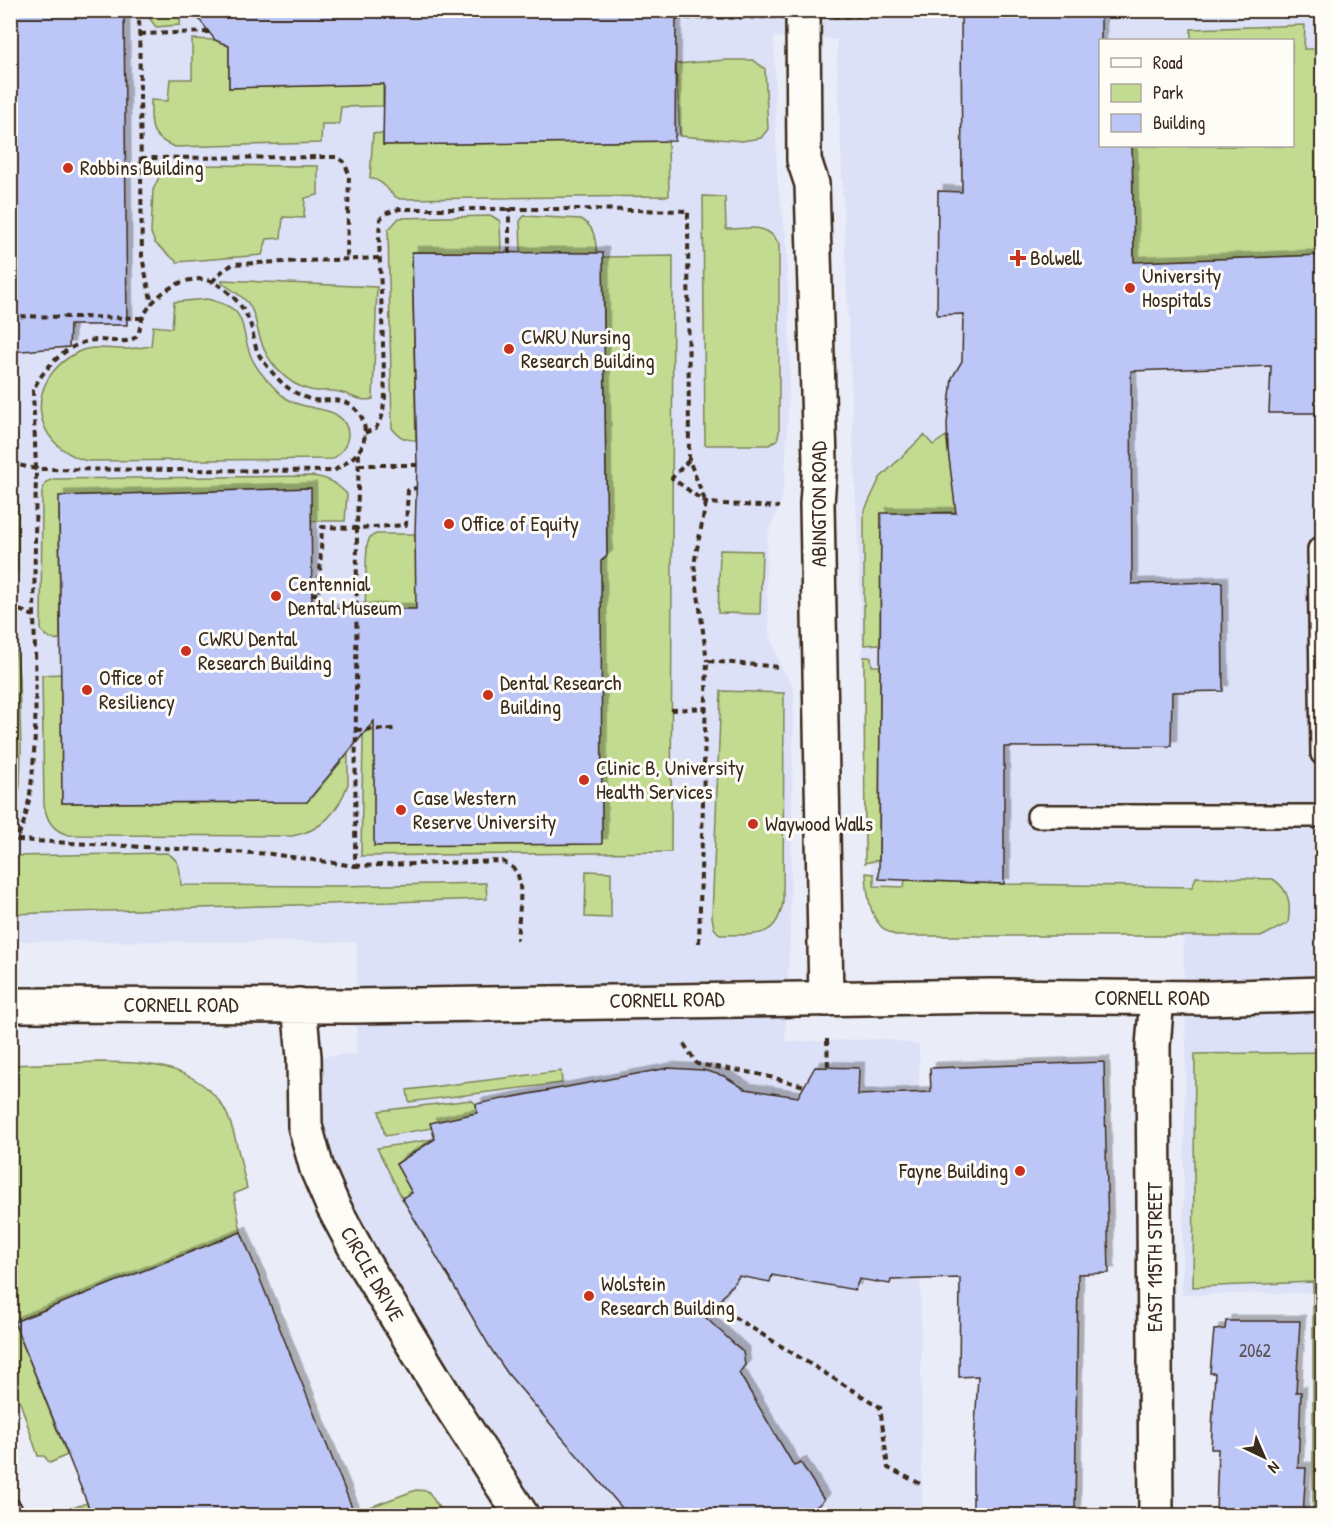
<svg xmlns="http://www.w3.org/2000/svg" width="1333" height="1526" viewBox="0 0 1333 1526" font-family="'Patrick Hand',sans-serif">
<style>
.built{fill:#dce1f7;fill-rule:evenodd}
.green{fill:#c2db91;stroke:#7e8258;stroke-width:1.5}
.building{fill:#bcc7f8;stroke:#3b2a1e;stroke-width:1.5;filter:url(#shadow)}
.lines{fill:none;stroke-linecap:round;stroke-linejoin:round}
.service-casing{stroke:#3b2a1e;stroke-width:26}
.minor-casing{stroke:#3b2a1e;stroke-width:38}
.tertiary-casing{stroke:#3b2a1e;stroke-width:38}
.path{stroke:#3b2a1e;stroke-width:4;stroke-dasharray:6 4.5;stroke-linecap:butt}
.service{stroke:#fdfcf7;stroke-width:21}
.minor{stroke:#fdfcf7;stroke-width:33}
.tertiary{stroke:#fdfcf7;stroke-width:33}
.path-bridge{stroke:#3b2a1e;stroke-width:4;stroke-dasharray:6 4.5;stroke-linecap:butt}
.poi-dot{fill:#c8321e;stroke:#fdfcf7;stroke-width:2}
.labels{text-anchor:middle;stroke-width:6;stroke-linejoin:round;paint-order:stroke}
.number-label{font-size:18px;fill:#5b5154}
.poi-label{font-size:21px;fill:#3b2a1e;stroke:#fdfcf7;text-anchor:start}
.street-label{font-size:21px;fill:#3b2a1e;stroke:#fdfcf7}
</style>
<defs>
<filter id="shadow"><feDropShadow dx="5.5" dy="-5.5" stdDeviation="0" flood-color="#0004"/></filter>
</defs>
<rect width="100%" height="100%" fill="#eaecf7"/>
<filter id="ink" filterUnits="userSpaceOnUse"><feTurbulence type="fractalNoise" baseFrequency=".0167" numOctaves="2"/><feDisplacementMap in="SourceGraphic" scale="12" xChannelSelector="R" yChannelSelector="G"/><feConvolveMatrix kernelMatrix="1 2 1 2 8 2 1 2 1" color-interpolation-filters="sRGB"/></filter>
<g filter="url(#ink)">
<path class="built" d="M11 11H1322V1292L1182 1295 1186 1048 1183 936H897L874 917 837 59V39H789L774 36 777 179 786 236 790 360 785 481 780 507 775 515 767 538 766 572 769 630 781 667 794 687 790 933 785 1042 885 1039 919 1045 922 1515H522L333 1206 304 1057 356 1054 357 942 11 941ZM1100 40H1292V146H1100Z"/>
<path class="green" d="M150 11H181L180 25 156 27 150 19Z
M1305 25 1304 49H1322V255L1134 262 1132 146H1292V40H1191V29Z
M192 39 215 40 229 46V88L383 84V106L341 107 339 124H322L321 143 175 147C148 137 151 125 151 100L168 101 170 79H192Z
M726 60H753L765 69 768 129 761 138 742 141 680 136 676 64Z
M373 133 383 134V145L668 141 669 196 400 199C388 195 388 182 370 178Z
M176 165 318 166V195L305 198 304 218 283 217 281 238 267 239 262 255 177 262 155 243 151 233 153 190 159 177Z
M703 196 725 197 726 229C749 229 767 222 779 244V433L777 440 769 445H705Z
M492 216 500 221 501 254 412 259 416 440C404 440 399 437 392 428L388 230 399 218Z
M524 216 581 219C595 227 595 238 597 253H521L520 221Z
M673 256 671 852 361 856 366 565 367 545 370 537 376 534H415L416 561 602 560 607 556 603 257Z
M222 280 377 287 373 399C357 403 349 392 333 391 325 390 318 392 310 390 286 384 266 361 260 338 256 326 256 314 248 303 241 295 231 289 222 283Z
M207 299C247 308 239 320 249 351 252 362 259 371 266 379 273 386 281 396 290 401 304 408 324 408 335 414 355 426 350 447 333 459L87 461C29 445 24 379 78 352 92 345 108 349 123 349 132 349 142 347 151 346L153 326 172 328 174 302Z
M924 435 933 445 946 436 957 512 881 514 880 644 864 645V512L880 478Z
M313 476C328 478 336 483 347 494L345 521H311L310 488 63 496 59 501 60 639C51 641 47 637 41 630L42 491 46 482 53 479Z
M11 481 15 485 18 494V572L11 580Z
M720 550 762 551 760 614 718 613Z
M347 631 348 784C338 812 322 831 292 836L69 835C53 831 47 821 44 805L42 675 61 674 62 803 307 802Z
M11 641 16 652 19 678 21 749 20 786 17 800 11 813Z
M864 657H871L872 666H880L879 860 865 863Z
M721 691 784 693 783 902C776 942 753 933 720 935L714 928 712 917Z
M167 853C181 861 180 870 181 885L337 886 486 883 487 899 11 914V857L14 856Z
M586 871 611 872V918L585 917Z
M866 873 874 874V886L904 887 905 880 1004 884 1192 887 1196 877 1273 879C1290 890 1291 905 1288 923L1263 936H899C870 930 867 897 866 873Z
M1322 1052V1515L1313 1516V1282L1193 1287 1195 1054Z
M101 1062C145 1062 194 1064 222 1105 234 1122 241 1166 247 1188L234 1194 241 1232 14 1322 67 1455 50 1463 44 1456H38L11 1375 10 1065Z
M561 1071 562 1083 409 1102 407 1090Z
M471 1100 476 1104 477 1113 431 1123 432 1128 385 1136 379 1111Z
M435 1139 396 1164 412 1193 402 1198 377 1148Z
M416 1490 428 1491 444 1515 355 1516 354 1513Z
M87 1503 92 1515H58L57 1513Z"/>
<path class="building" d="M10 10H124L127 325H70L69 347 10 352Z
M192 10H676L675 141 383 145 384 84 229 88V46L215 40Z
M961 10H1101V146H1132L1134 262 1323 255V413H1269L1271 366 1131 371 1132 584 1222 582 1223 691 1172 692 1171 746 1004 747V884L879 879 881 513H956L948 450 947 424 952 378 962 361 963 314 937 315 938 191 962 192Z
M412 252 603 253 607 556 601 561 602 844 374 846V721L307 802 62 803 59 496 311 488 312 609H416L415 534 417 465Z
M1104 1062 1109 1273 1078 1274 1075 1515H973V1460L978 1376 959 1377 960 1278 891 1280 890 1284 859 1279 855 1290 772 1275 770 1282 739 1276 706 1318 743 1352 745 1365 739 1373 794 1466 801 1463 824 1500 807 1515H628L508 1374 491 1349 402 1198 412 1193 396 1164 435 1139 430 1123 477 1113 476 1104 668 1068 703 1070 724 1076 745 1089 798 1097 815 1067 859 1068 858 1095 931 1092 930 1068Z
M241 1232 355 1515H92L14 1322Z
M1226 1321H1300L1296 1392H1301L1298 1468H1306L1303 1515H1216L1218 1449H1211L1215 1373H1210L1214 1330 1225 1329Z"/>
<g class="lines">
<g class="service-casing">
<path id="service" d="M1319 549 1322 754
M1038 816H1322
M10 1509 13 1516"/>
</g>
<g class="minor-casing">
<path id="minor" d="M803 10 804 160 812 184 820 462 817 504 826 999
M1156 1516 1153 1046 1157 998"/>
</g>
<g class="tertiary-casing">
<path id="tertiary" d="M10 1005 355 1006 992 996 1211 998 1322 994
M299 1005 304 1057 305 1126 317 1169 333 1206 363 1262 449 1403 522 1516"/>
</g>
<path class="path" d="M139 10 142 257 152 304
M140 34 209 32
M141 158 337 157 344 162 349 174 347 259
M509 254V208
M212 282 220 273 233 264 380 258
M10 316 143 318
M365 433 376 428 382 417 385 397 379 238 380 219 387 213 399 209H577L688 211 689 460 706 503 694 564 707 661
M689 460 672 478 706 503 779 507
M10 463 36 469 334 471C342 465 353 459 359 451 371 434 364 408 344 402 334 398 323 402 313 400 307 399 301 395 296 393 281 385 271 371 261 358 254 348 254 335 250 323 244 305 221 280 201 279 177 279 154 295 143 317 139 326 141 336 131 340 121 343 109 340 99 340 71 339 44 367 33 390L36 469 34 616
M359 465H417
M311 594H319L322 527 357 528 359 451
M10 606 34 616C35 655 43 826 10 844
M671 710 707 708
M356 730 394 729
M17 840 271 854 355 866 357 528 406 525 408 490 416 488
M355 866 502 861C507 864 514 867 517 873 524 887 518 923 517 940
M699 943 707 661 781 667
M827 1039 828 1067
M684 1044 697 1064 754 1073 805 1086
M716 1306 880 1407 888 1468 921 1484"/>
<use href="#service" class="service"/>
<use href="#minor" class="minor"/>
<use href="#tertiary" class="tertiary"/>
<path class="path-bridge" d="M676 18 961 15"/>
</g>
</g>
<g class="poi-dot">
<circle cx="68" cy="168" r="6"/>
<path d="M1015 249h6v6h6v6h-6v6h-6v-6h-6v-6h6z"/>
<circle cx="1130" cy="288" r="6"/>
<circle cx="509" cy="349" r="6"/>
<circle cx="449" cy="524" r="6"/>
<circle cx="276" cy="596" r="6"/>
<circle cx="186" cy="651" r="6"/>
<circle cx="87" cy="690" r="6"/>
<circle cx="488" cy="695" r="6"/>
<circle cx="584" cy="780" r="6"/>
<circle cx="401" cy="810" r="6"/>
<circle cx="753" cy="824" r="6"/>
<circle cx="1020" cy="1171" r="6"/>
<circle cx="589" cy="1296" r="6"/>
</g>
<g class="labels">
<g class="number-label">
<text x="1255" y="1357">2062</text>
</g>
<g class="poi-label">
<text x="80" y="175">Robbins Building</text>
<text x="1030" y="265">Bolwell</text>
<text x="1142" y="283">University<tspan x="1142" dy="24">Hospitals</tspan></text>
<text x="521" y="344">CWRU Nursing<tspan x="521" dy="24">Research Building</tspan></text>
<text x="461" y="531">Office of Equity</text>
<text x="288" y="591">Centennial<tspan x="288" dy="24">Dental Museum</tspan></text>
<text x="198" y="646">CWRU Dental<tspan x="198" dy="24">Research Building</tspan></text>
<text x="99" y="685">Office of<tspan x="99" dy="24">Resiliency</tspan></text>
<text x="500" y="690">Dental Research<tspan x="500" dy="24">Building</tspan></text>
<text x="596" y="775">Clinic B, University<tspan x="596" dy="24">Health Services</tspan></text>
<text x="413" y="805">Case Western<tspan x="413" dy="24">Reserve University</tspan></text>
<text x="765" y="831">Waywood Walls</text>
<text x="1008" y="1178" text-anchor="end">Fayne Building</text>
<text x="601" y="1291">Wolstein<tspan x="601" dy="24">Research Building</tspan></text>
</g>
<g class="street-label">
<text transform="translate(819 504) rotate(-90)" y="7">ABINGTON ROAD</text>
<text x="1152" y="1005">CORNELL ROAD</text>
<text transform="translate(667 1000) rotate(-1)" y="7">CORNELL ROAD</text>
<text x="181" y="1012">CORNELL ROAD</text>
<text transform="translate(1155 1257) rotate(-90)" y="7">EAST 115TH STREET</text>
<text transform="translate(372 1274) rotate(60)" y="7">CIRCLE DRIVE</text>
</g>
</g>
<rect width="1333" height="1526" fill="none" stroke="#fdfcf7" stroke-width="36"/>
<rect x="18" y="18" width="1297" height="1490" fill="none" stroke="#3b2a1e" stroke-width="2" filter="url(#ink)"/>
<rect x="1099" y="39" width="195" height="108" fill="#fdfcf7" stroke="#afa8a0" stroke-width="1.5"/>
<rect x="1111" y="58" width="30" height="9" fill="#fdfcf7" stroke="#afa8a0" stroke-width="1.5"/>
<text x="1153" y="69" font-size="18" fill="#3b2a1e">Road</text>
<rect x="1111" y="84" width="30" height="18" fill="#c2db91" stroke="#afa8a0" stroke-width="1.5"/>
<text x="1153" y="99" font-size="18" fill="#3b2a1e">Park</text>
<rect x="1111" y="114" width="30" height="18" fill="#bcc7f8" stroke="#afa8a0" stroke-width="1.5"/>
<text x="1153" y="129" font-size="18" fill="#3b2a1e">Building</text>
<g transform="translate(1264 1457) rotate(136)" stroke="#fdfcf7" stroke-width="4.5" paint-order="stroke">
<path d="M0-4.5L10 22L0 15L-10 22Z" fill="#3b2a1e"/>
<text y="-9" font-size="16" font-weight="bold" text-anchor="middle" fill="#3b2a1e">N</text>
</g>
</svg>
